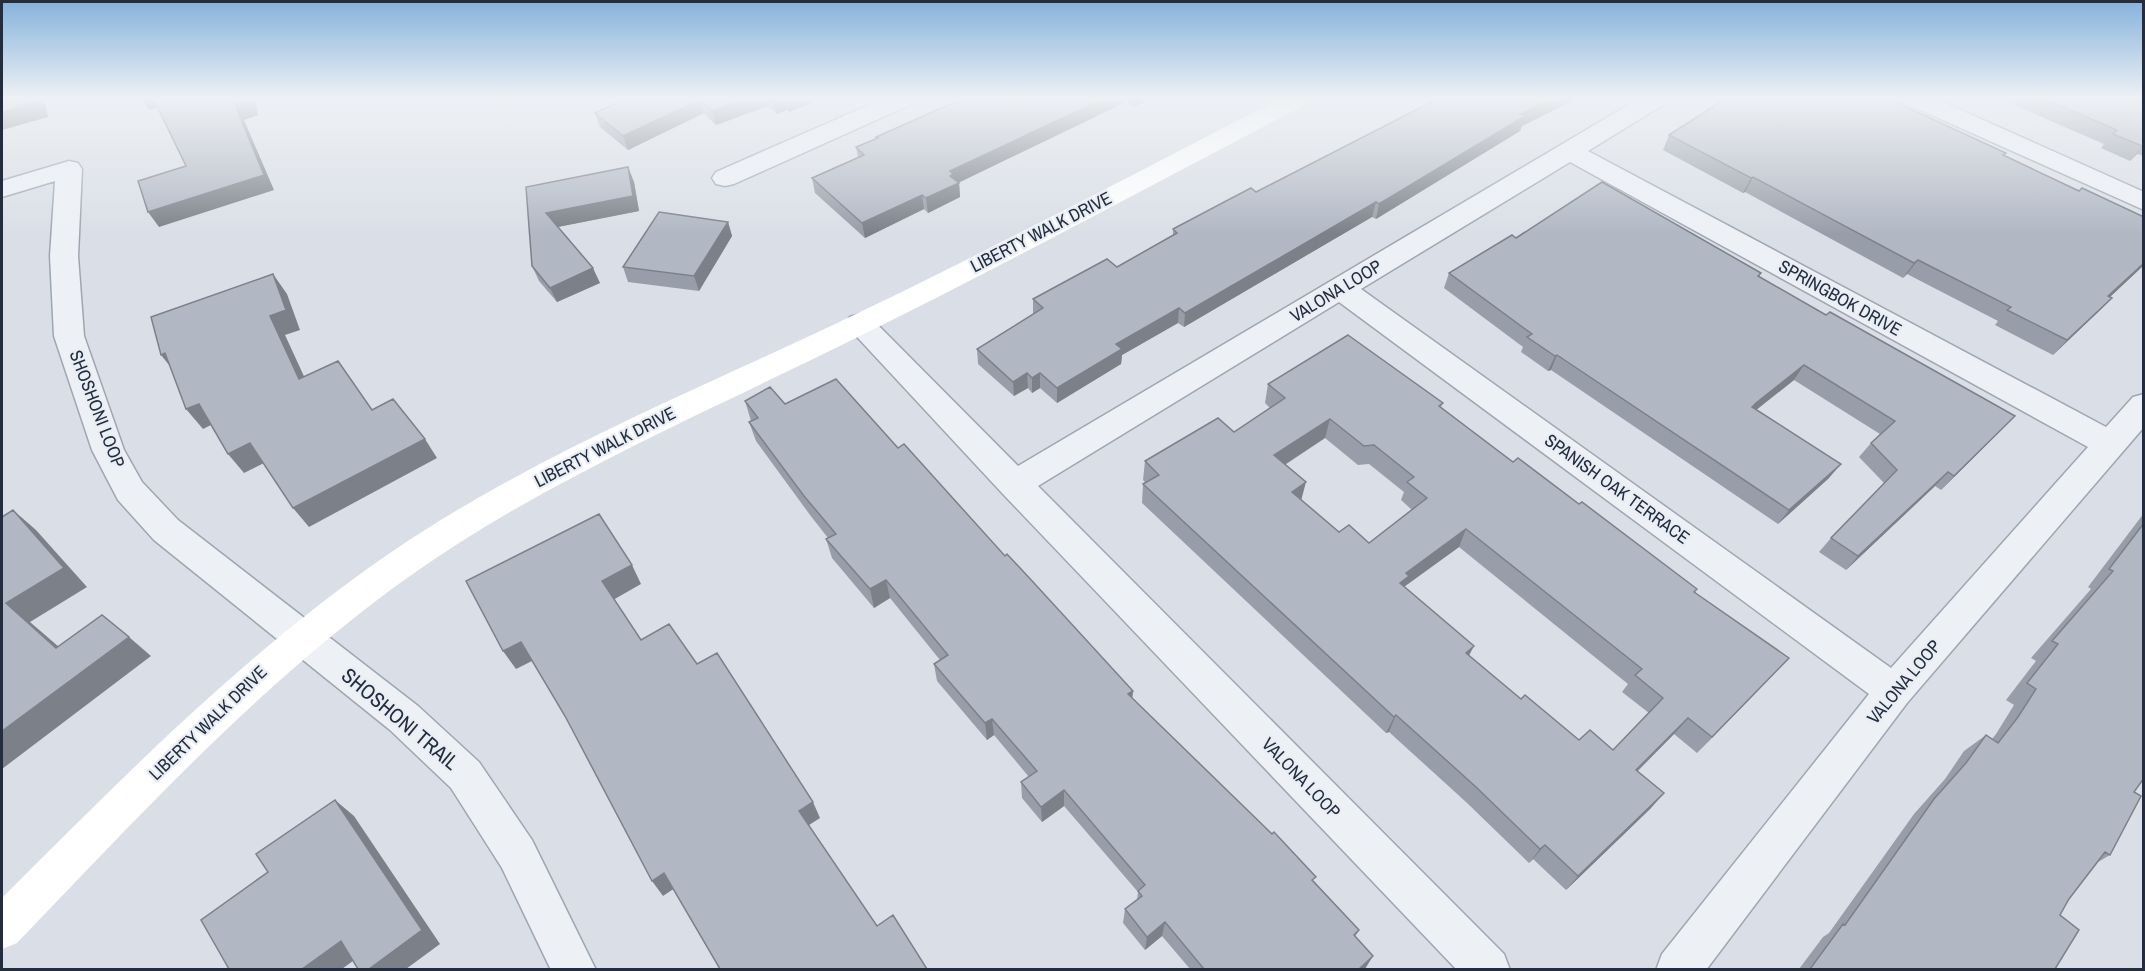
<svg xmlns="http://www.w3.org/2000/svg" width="2145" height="971" viewBox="0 0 2145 971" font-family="'Archivo Narrow',sans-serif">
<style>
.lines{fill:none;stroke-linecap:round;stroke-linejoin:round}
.street-casing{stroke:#9fa6b1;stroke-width:3}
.street{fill:#edf0f5;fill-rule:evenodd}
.secondary{fill:#fff;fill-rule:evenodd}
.wall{fill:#989ea9;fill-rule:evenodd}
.shaded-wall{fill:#7c8189}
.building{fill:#b1b8c4;stroke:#7c8189;stroke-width:1.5;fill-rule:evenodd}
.labels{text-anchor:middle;stroke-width:4.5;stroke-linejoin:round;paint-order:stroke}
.street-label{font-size:18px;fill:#232d3e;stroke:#e9eef5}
.near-street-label{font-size:21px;fill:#232d3e;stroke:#e9eef5}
</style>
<rect width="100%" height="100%" fill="#dadfe7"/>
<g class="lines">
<g class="street-casing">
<path id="street" d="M885 98H917L914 103 734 184 725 186 716 184 712 178 716 172Z
M1640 98H1669L1666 103 1588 151 2106 427 2133 397 2144 394V427L1907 703 1706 970H1656L1662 954 1869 694 1339 302 1038 486 1504 954 1510 970H1457L1002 493 845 324 850 317 860 314 870 317 1018 466ZM1570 162 2088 447 1891 668 1361 289Z
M1902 98H1934L2144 192V210L1905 103Z
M69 161 78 163 82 169 78 256 84 336 124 450 142 482 178 520 418 706 479 762 532 840 596 970H551L502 868 451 788 390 730 154 540 118 500 92 450 54 336 50 256 55 181 2 197V181Z"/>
</g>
<use href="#street" class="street"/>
<path class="secondary" d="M1281 98H1312L1309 103C1163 179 1019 257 872 330 719 407 558 473 417 571 267 676 143 812 17 943L2 949V898C124 776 246 652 390 553 526 460 682 396 831 326 983 254 1132 175 1281 98Z"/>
</g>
<path class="wall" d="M627 98H825L789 112 787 110 777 114 768 106 716 125 704 113 628 150 600 127 595 113Z
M964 98H1153L1133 107 1126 102 959 182 960 197 928 213 924 209 865 238 815 193 812 178 858 157 856 147 877 139 876 137Z
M1998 98H2144V156L2137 154 2130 161 2101 148 2104 144Z
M1718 99 2004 156 2079 191 2144 217V265L2110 297 2112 298 2098 312 2053 355 1995 325 1998 321 1907 274 1903 278 1745 192 1743 193 1663 150 1669 135 1715 106Z
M1574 100 1522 126 1520 131 1376 219 1372 217 1184 327 1178 323 1122 355 1121 364 1057 403 1040 388 1032 393 1028 388 1014 396 978 364 977 349 1033 314V299L1117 267 1173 235V229L1256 192Z
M628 167 634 182 639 211 558 227 600 283 557 302 539 281 532 266 526 187Z
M728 222 732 236 699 291 628 282 623 267Z
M1516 238 1761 273 1759 277 1826 315 2015 416 1941 490 1935 486 1846 570 1819 552 1831 538 1884 483 1859 457 1871 443 1880 434 1794 380 1756 410 1829 478 1778 524 1551 370 1548 371 1521 352 1523 347 1444 288 1449 273Z
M1268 384 1443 403 1441 407 1513 462 1695 592 1773 675 1697 753 1674 734 1638 771 1664 793 1650 809 1566 890 1533 859 1529 863 1466 802 1389 732 1386 733 1142 503 1143 484 1146 483 1143 480 1145 461 1234 432 1270 408 1265 403ZM1325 438 1358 465 1369 464 1404 492 1401 500 1412 510 1369 543 1339 532 1301 500 1285 465ZM1459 547 1628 684 1622 692 1649 713 1613 750 1579 740 1521 699 1469 655 1404 587Z
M745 401 785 404 898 448 1005 556 1133 691 1132 698 1314 881 1359 930 1355 937 1365 969H1190L1162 936 1145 950 1123 923 1125 909 1137 900 1138 892 1064 806 1042 822 1022 798 1021 782 1029 777 994 735 987 740 937 681 934 664 940 660 890 598 874 608 832 558 826 539 828 538 810 515 756 441 749 422 751 421Z
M2144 513V778L2134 792 2110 855 2098 862 2069 899 2060 915 2055 969H1799L1823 937 1829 933 1914 814 1945 779 1964 751 1986 735 1992 739 1996 734 2014 705 2006 700 2036 661 2031 658 2091 589 2088 587Z"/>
<path class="shaded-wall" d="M36 98H44L48 117 2 130V112Z
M141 98H154L160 107 149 110Z
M249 98H255L258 115 244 120 274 190 159 227 148 212 235 105Z
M749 98H766L768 106 716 125 712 111Z
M780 98H784L787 110 777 114 773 101Z
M786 98H825L789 112Z
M1105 98H1126V102L954 185 959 183 960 197 928 213 926 198 950 171Z
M1133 98H1153L1133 107Z
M1553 98H1575L1574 100 1522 126 1520 131 1376 219 1379 204 1521 114Z
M700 100 704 113 628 150 623 136Z
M2144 145V146L2137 154 2130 161Z
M628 167 634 182 639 211 552 228 546 213Z
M1753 177 1745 192 1743 193 1751 178Z
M922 195 924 209 865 238 862 223Z
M1376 202 1372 217 1184 327 1185 313Z
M728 222 732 236 699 291 694 276Z
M1918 260 1907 274 1903 278 1914 263Z
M2144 263V265L2095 311 2108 296Z
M593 268 600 283 557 302 550 288Z
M273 274 287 294 300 330 285 335 314 398 299 379 270 316Z
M2112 298 2098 312 2053 355 2067 340Z
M1179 308 1178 323 1122 355 1121 364 1057 403V388L1116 344Z
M165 353 177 375 161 355Z
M1557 355 1551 370 1548 371 1555 356Z
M1804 365 1794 380 1746 418 1752 407 1756 403Z
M1027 373 1028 388 1014 396 1013 382Z
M1040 373V388L1032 393V378Z
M199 404 215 423 203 429 186 409Z
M2015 416 1941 490 1954 476Z
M1330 419 1325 438 1270 474 1274 455Z
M425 439 437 458 309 527 293 508Z
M250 443 266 462 244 473 228 454Z
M1841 464 1829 478 1778 524 1789 510Z
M1948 472 1935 486 1846 570 1858 556Z
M1306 482 1301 501 1292 492Z
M13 510 36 530 87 587 30 622 81 666 56 648 6 603Z
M1466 529 1459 547 1405 586 1402 594 1400 583 1406 573Z
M632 565 641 584 613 600 602 581Z
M886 580 890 598 874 608 870 589Z
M129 637 151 656 2 769V731Z
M521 642 534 660 516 669 503 651Z
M1474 646 1465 663 1466 653Z
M1789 658 1773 675 1697 753 1712 737Z
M1133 691 1131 708 1128 694Z
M1396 715 1389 732 1386 733 1394 717Z
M1688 718 1674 734 1623 785 1636 770Z
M992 719 994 735 987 740 985 723Z
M1064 790V806L1042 822 1041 807Z
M1664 793 1650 809 1566 890 1578 876Z
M335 800 354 816 440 944 406 969H369Z
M813 802 820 818 806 827 799 811Z
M1545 845 1533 859 1529 863 1540 849Z
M664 873 675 888 663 896 652 881Z
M1165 922 1162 936 1145 950 1147 937Z
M341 941 361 955 342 969H302Z
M1373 956 1365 969H1359Z"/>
<path class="building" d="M2 98H36L37 102 2 112Z
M153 98H249V100L235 105 264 175 148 212 138 181 186 166Z
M627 98H749L712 111 700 100 623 136 595 113Z
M964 98H1105L950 171 953 174 950 176 959 183 926 198 922 195 862 223 812 178 864 155 856 147 878 138 876 137Z
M1439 98H1553L1521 114 1525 116 1379 204 1376 202 1185 313 1179 308 1116 344 1122 349 1057 388 1040 373 1032 378 1027 373 1013 382 977 349 1043 308 1033 299 1107 259 1117 267 1177 233 1173 229 1228 200 1251 188 1256 192Z
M1721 98H1887L2006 153 2003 155 2079 191 2082 188 2144 217V263L2108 296 2112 298 2067 340 2007 310 2011 307 1918 260 1914 263 1753 177 1751 178 1669 135 1722 101 1718 99Z
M2042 98H2144V145L2142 146 2113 134 2117 130Z
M628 167 633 196 546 213 593 268 550 288 532 266 526 187Z
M1602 182 1761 273 1758 276 1826 315 1830 312 2015 416 1954 476 1948 472 1858 556 1831 538 1897 470 1871 443 1895 421 1804 365 1756 403 1752 407 1841 464 1789 510 1557 355 1555 356 1527 337 1532 334 1449 273 1512 235 1516 238Z
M659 212 728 222 694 276 623 267Z
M273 274 286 310 270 316 299 379 338 361 372 410 393 399 425 439 293 508 250 443 228 454 199 404 186 409 165 353 161 355 151 317Z
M1348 335 1443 403 1439 406 1513 462 1518 458 1579 504 1582 502 1697 589 1694 592 1789 658 1712 737 1688 718 1636 770 1664 793 1578 876 1545 845 1540 849 1476 787 1396 715 1394 717 1143 484 1159 475 1145 461 1218 418 1234 432 1285 398 1268 384ZM1330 419 1364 446 1374 445 1414 477 1407 482 1427 498 1369 543 1349 525 1339 532 1292 492 1306 482 1274 455ZM1466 529 1642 669 1635 675 1663 698 1613 750 1590 730 1579 740 1525 695 1521 699 1466 653 1474 646 1400 583 1409 576 1406 573Z
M836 379 898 448 904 444 1005 556 1007 554 1034 583 1133 691 1128 694 1272 834 1274 832 1316 877 1312 880 1359 930 1354 935 1373 956 1359 969H1204L1165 922 1147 937 1125 909 1142 896 1138 891 1145 885 1064 790 1041 807 1021 782 1037 771 992 719 985 723 934 664 948 655 886 580 870 589 826 539 836 534 804 496 749 422 758 418 745 401 770 387 785 404Z
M13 510 64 568 6 603 56 648 102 615 129 637 2 731V517Z
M599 514 632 565 602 581 641 640 669 624 697 664 717 653 813 802 799 811 877 926 893 915 927 969H720L664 873 652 881 565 716 521 642 503 651 466 581Z
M2144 523V778L2134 792 2141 796 2110 855 2105 852 2069 899 2060 915 2079 930 2055 969H1810L1843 924 1845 925 1934 799 1966 763 1986 735 1998 743 2018 717 2036 689 2027 683 2058 644 2052 641 2113 571 2109 569Z
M335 800 422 930 369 969H358L341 941 302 969H229L201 920 268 872 256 854Z"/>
<linearGradient id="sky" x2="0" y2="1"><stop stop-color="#85b2dc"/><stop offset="0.42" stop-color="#eef1f4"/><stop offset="1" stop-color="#eef1f4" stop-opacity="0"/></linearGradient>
<rect width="2145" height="234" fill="url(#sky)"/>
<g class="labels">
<g class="street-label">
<text transform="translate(1041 232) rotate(-27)" y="6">LIBERTY WALK DRIVE</text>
<text transform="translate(1336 291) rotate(-31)" y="6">VALONA LOOP</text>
<text transform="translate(1840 298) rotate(29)" y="6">SPRINGBOK DRIVE</text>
<text transform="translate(97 409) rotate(69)" y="6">SHOSHONI LOOP</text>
<text transform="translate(605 447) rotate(-27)" y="6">LIBERTY WALK DRIVE</text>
<text transform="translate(1617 489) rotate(36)" y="6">SPANISH OAK TERRACE</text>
<text transform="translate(1904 682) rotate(-50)" y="6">VALONA LOOP</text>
<text transform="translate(208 723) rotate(-44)" y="6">LIBERTY WALK DRIVE</text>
<text transform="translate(1301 778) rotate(46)" y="6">VALONA LOOP</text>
</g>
<g class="near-street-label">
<text transform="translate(400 719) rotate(40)" y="7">SHOSHONI TRAIL</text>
</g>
</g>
<rect width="2145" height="971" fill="none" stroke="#232d3e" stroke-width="6"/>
</svg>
